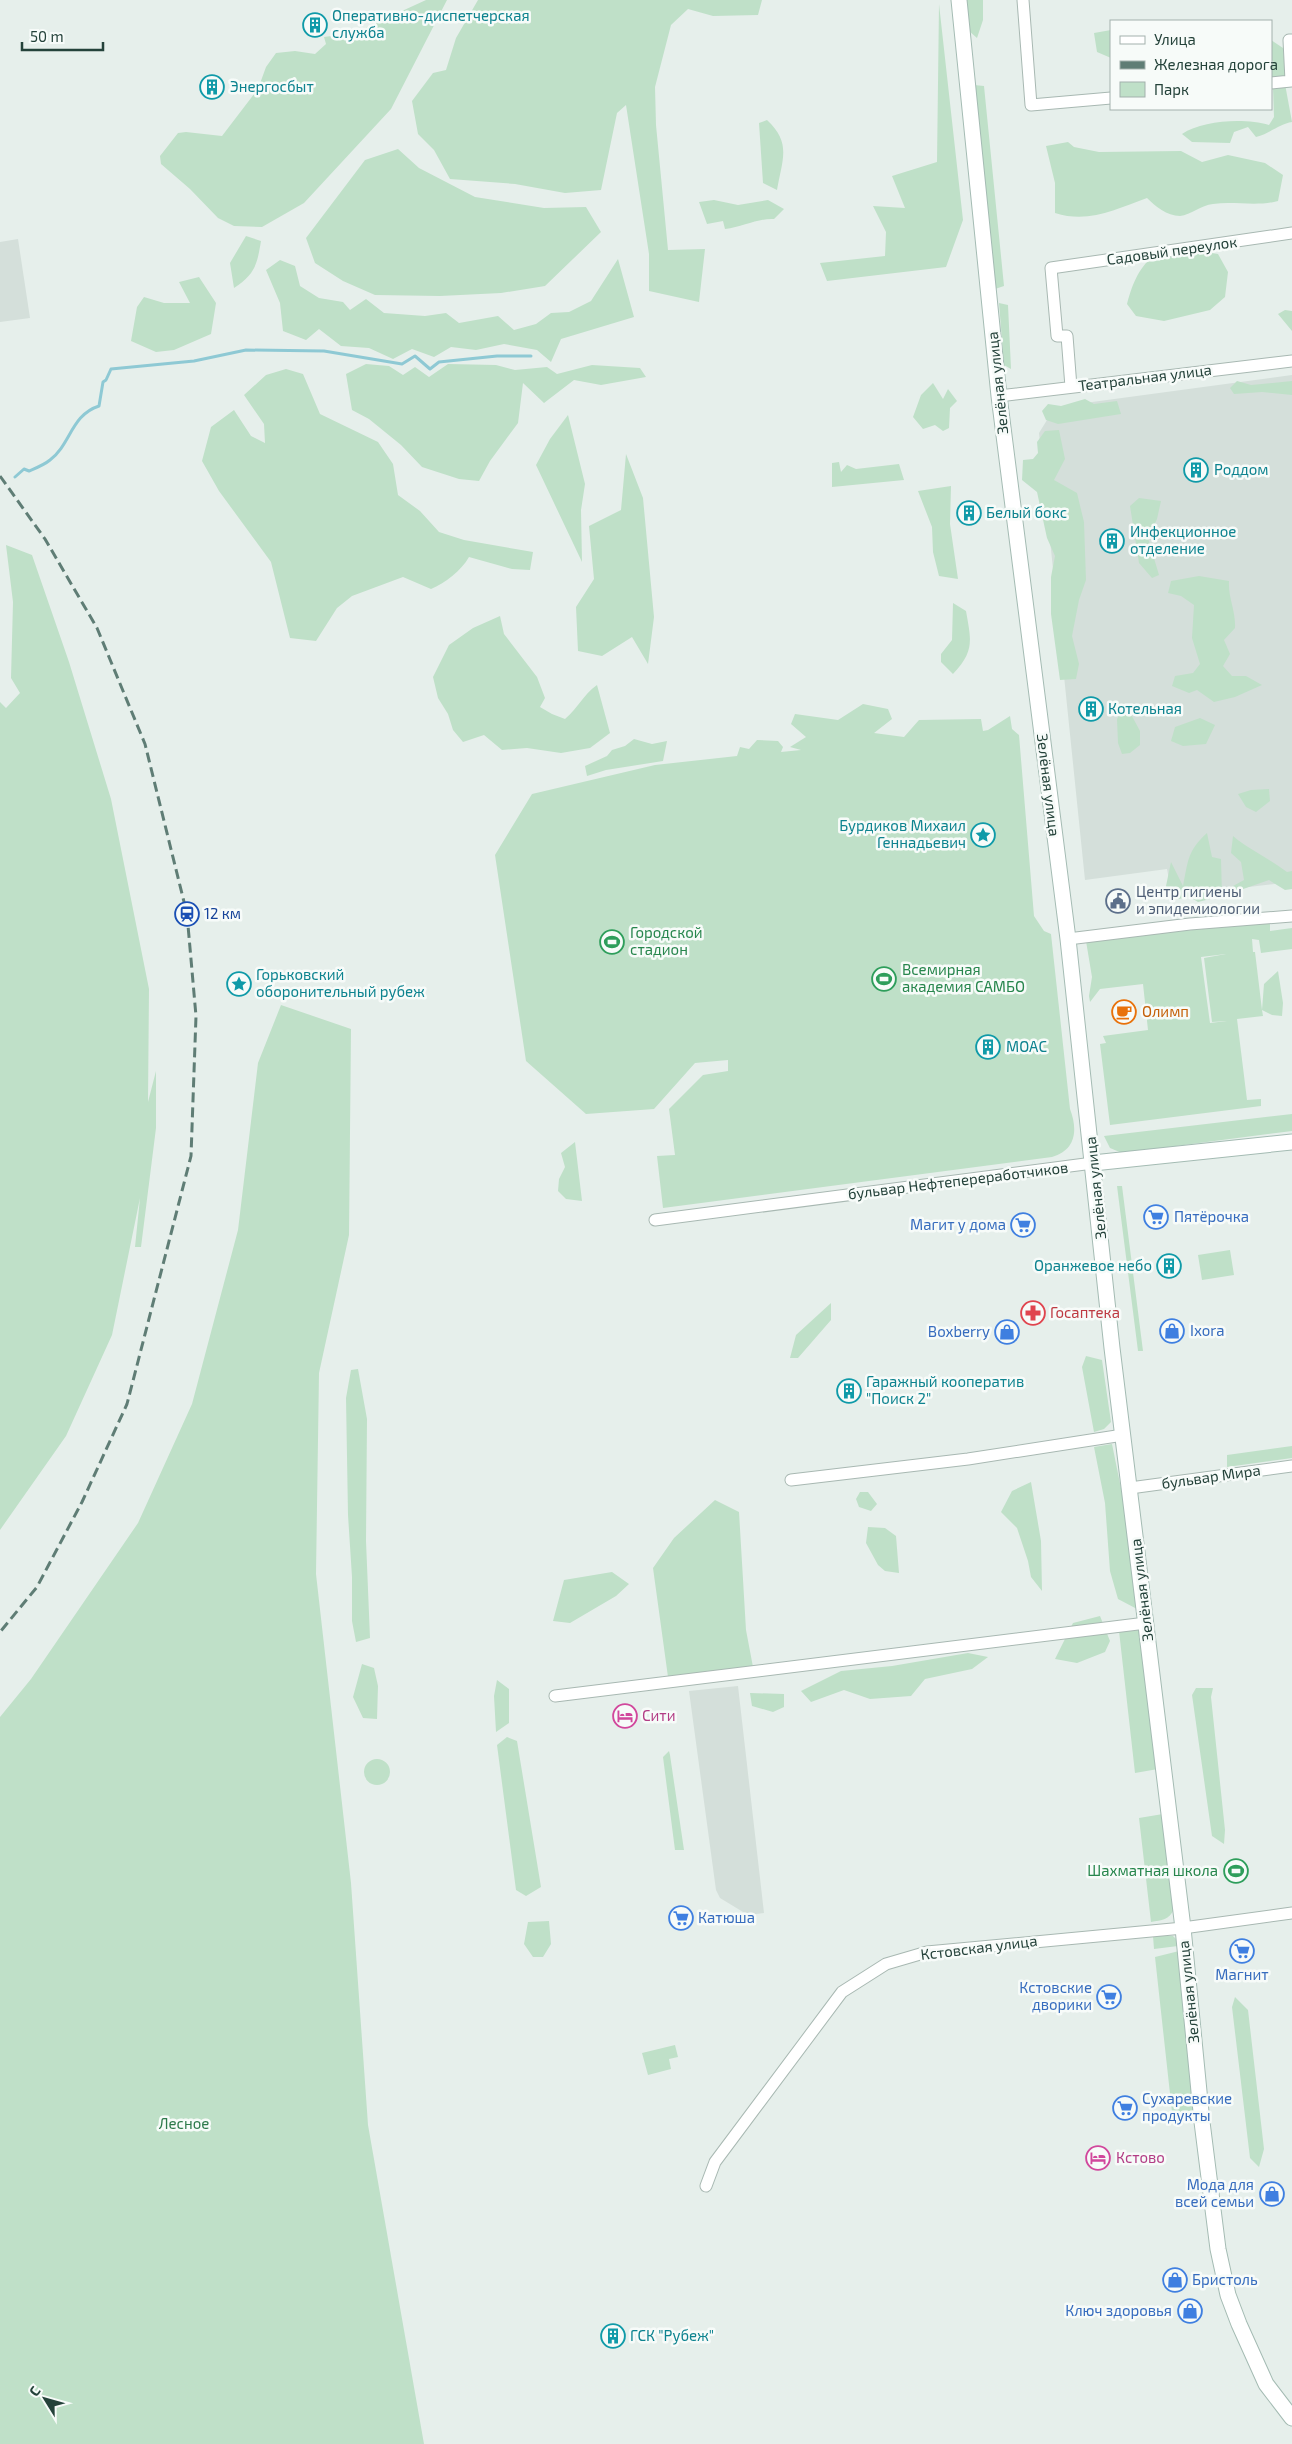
<svg xmlns="http://www.w3.org/2000/svg" width="1292" height="2444" viewBox="0 0 1292 2444" font-family="'Exo 2',sans-serif">
<style>
.built{fill:#d4dfda}
.green{fill:#bfe0c8;fill-rule:evenodd}
.lines{fill:none;stroke-linecap:round;stroke-linejoin:round}
.stream{stroke:#8ec9d4;stroke-width:3}
.street-casing{stroke:#a8b8b2;stroke-width:13}
.secondary-casing{stroke:#a4bbb3;stroke-width:17}
.street{stroke:#fff;stroke-width:11}
.secondary{stroke:#fff;stroke-width:15}
.rail{stroke:#5f7d75;stroke-width:3;stroke-dasharray:10 5;stroke-linecap:butt}
.labels{text-anchor:middle;stroke-width:5;stroke-linejoin:round;paint-order:stroke}
.culture-label{font-size:15px;fill:#0d838f;stroke:#f7fbf9;text-anchor:start}
.street-label{font-size:15px;fill:#24423a;stroke:#f7fbf9}
.service-label{font-size:15px;fill:#4e5e75;stroke:#f7fbf9;text-anchor:start}
.transit-label{font-size:15px;fill:#164399;stroke:#f7fbf9;text-anchor:start}
.leisure-label{font-size:15px;fill:#27864d;stroke:#f7fbf9;text-anchor:start}
.food-label{font-size:15px;fill:#c56008;stroke:#f7fbf9;text-anchor:start}
.shop-label{font-size:15px;fill:#366cbe;stroke:#f7fbf9;text-anchor:start}
.health-label{font-size:15px;fill:#be3a42;stroke:#f7fbf9;text-anchor:start}
.hotel-label{font-size:15px;fill:#b23c85;stroke:#f7fbf9;text-anchor:start}
.park-label{font-size:15px;fill:#2d7a4b;stroke:#f7fbf9}
</style>
<rect width="100%" height="100%" fill="#e6efeb"/>
<path class="built" d="M18 239 30 318 0 322V242Z
M1292 375V882L1172 896 1167 869 1085 880 1039 433 1055 407Z
M738 1686 764 1913 748 1915 720 1898 716 1890 689 1691Z"/>
<path class="green" d="M426 0H447L391 109 304 203 262 227 234 226 218 218 190 189 161 164 160 156 178 133 186 132 222 136 258 89 266 67 276 53 295 51 315 54 326 44 324 37 354 33Z
M478 0H762L758 15 713 16 688 9 671 25 655 87 656 125 668 250 705 249 699 302 649 291V254L626 105 617 113 601 190 565 193 515 184 450 179 434 150 418 134 412 101 433 73 446 70 456 38Z
M967 0H983V20L977 38 969 31Z
M939 4 963 220 946 267 827 281 820 263 885 256 886 232 873 206 905 208 892 176 937 162Z
M1111 30V58L1097 52 1094 33Z
M1271 40 1283 48 1286 78H1271V67L1274 62 1271 60Z
M1285 84 1292 122C1279 124 1269 134 1256 137L1248 127 1234 132 1230 143 1192 142 1182 134C1203 120 1245 118 1269 125L1274 117 1273 88Z
M974 85 984 86 1004 286 995 289Z
M767 120C792 143 782 160 777 190L763 183 759 123Z
M1068 142 1074 147 1099 152 1181 151 1202 162 1228 155 1265 163 1283 175 1278 201C1256 207 1235 201 1213 204 1201 205 1191 215 1180 216 1167 216 1155 206 1147 198 1116 209 1089 224 1055 213V183L1046 146Z
M398 149 419 168 475 197 544 208 586 207 601 232 545 286 501 293 440 296 375 295 343 281 315 263 306 238 365 160Z
M714 200 738 205 768 200 784 209 774 219C758 218 743 227 725 229L723 221 707 224 699 202Z
M246 236 261 241C257 265 255 274 234 288L230 263Z
M1173 244 1186 249 1218 254 1228 272 1225 297 1210 310 1164 321 1136 316 1127 304C1135 274 1144 258 1173 244Z
M618 259 634 317 561 339 551 362 537 350 504 344 476 350 451 347 434 357 412 349 393 359 369 348 341 346 319 329 306 340 283 331 280 303 266 270 280 260 295 266 300 286 319 298 343 302 350 310 366 299 384 313 425 316 446 313 459 323 498 316 514 330 536 324 551 313 569 312 591 301Z
M199 277 216 303 211 334 174 350 156 352 131 341 137 307 144 297 164 303H190L179 282Z
M999 303 1008 305 1011 369 1004 365Z
M1285 310 1292 311V331L1278 314Z
M366 364 389 366 403 375 415 367 429 377 448 364 496 365 515 370 547 367 557 374 592 365 640 368 646 377 601 385 574 380 544 403 523 383 518 423 490 461 479 481 459 479 422 467 401 445 369 419 352 410 346 374Z
M286 369 303 374 320 414 378 442 393 464 398 495 420 511 439 532 464 540 533 552 530 570 512 569 469 557C461 571 445 583 431 589L403 577 352 596 337 608 316 641 290 638 271 562 219 491 202 461 211 427 234 410 251 436 265 443 264 424 244 395 266 375Z
M1237 381 1251 385 1292 381V395L1262 392 1234 394 1230 388Z
M933 383 943 399 948 389 957 401 950 408 949 428 943 431 935 425 923 429 913 417 921 395Z
M1085 399 1094 404 1117 401 1121 414 1058 424 1046 420 1042 411 1048 404 1061 406Z
M568 415 585 484 581 510 582 562 536 465 550 439Z
M1059 430 1065 459 1054 480 1077 493 1084 522 1086 580 1079 600 1072 636 1079 664 1076 679 1060 680 1051 614V577L1055 556 1047 538 1037 492 1022 480 1023 460 1033 459 1038 453 1037 442 1045 431Z
M626 454 643 498 654 617 648 664 632 637 602 656 578 651 576 607 594 579 589 526 621 510Z
M839 462 841 472 847 465 856 469 899 464 904 480 832 487V463Z
M951 486 950 524 958 579 939 576 933 552 932 527 918 491Z
M1139 498 1161 501 1157 519 1148 538 1159 575 1152 578 1139 563 1130 506Z
M6 545 32 555 69 662 111 799 149 989 148 1102 156 1071V1128L141 1247H135L140 1198 112 1335 66 1436 0 1530V702L6 708 20 693 11 678 13 602Z
M1199 576 1229 581C1228 598 1236 611 1235 628L1224 640 1230 654 1223 666 1232 676H1246L1262 685 1235 697 1214 702 1197 690 1189 693 1172 686 1175 676 1193 673 1200 664 1192 638 1194 605 1181 596 1168 593 1171 581Z
M953 603 966 611C971 640 975 651 953 674L941 662V654L952 640Z
M500 616 504 634 537 677 545 698 540 707 552 714 565 719C579 707 583 695 597 685L610 733 590 748 561 753 527 748 502 750 484 735 463 742 453 730 448 714 438 698 433 677 449 645 473 628Z
M863 704 888 709 892 719 874 733 904 737 919 720 981 719 983 731 988 730 1010 716 1012 729 1019 735 1034 916 1044 931 1051 934 1070 1109C1078 1130 1076 1150 1052 1157L663 1208 657 1156 675 1155 669 1109 703 1075 728 1071V1060L695 1063 654 1109 586 1114 526 1061 495 855 532 794 655 765 737 756 740 747 749 749 757 740 778 741 783 747 781 752 801 750 790 747 806 737 791 724 795 714 838 720Z
M1126 705 1140 731V745L1130 753 1122 754 1118 743 1117 719Z
M1200 718 1215 725 1206 744 1183 746 1171 741 1175 727Z
M634 739 652 744 667 741 663 761 606 770 587 776 585 766 607 756 612 750 625 746Z
M1269 789 1270 801 1256 812 1246 807 1238 794 1251 790Z
M1207 833 1212 857 1221 859 1222 896 1198 902 1190 897 1172 900 1166 886 1171 862 1183 886C1188 862 1187 851 1207 833Z
M1233 836C1251 851 1269 858 1287 872L1292 871V889L1285 890 1269 880 1226 895 1233 886 1244 880 1241 862 1231 853Z
M1270 922V931L1292 928V949L1261 953 1259 940 1252 939 1253 952H1255L1262 1010 1264 984 1278 971 1283 1003 1282 1016 1272 1015 1262 1010 1263 1016 1237 1019 1247 1100 1261 1099V1106L1110 1125 1100 1044 1106 1043 1103 1036 1148 1030 1143 984 1100 989 1090 1002 1089 996 1092 977 1086 941ZM1226 954 1204 958 1212 1022 1227 1021 1210 1023 1201 957Z
M281 1005 351 1029 349 1235 319 1373 316 1574 351 1883 368 2125 424 2444H0V1717L31 1679 138 1523 192 1404 238 1230 258 1063Z
M1292 1114V1131L1122 1153 1110 1148 1104 1136Z
M575 1142 582 1201 566 1199 558 1191 559 1179 565 1167 561 1153Z
M1117 1186H1122L1143 1351H1138Z
M1230 1250 1234 1275 1202 1280 1198 1255Z
M831 1303V1320L798 1358H790L796 1335Z
M1086 1356 1102 1360 1111 1422 1104 1429 1094 1432 1082 1367Z
M358 1369 367 1419 366 1541 370 1638 356 1642 352 1621V1577L348 1515 346 1398 351 1370Z
M1112 1444 1125 1508 1137 1609 1118 1599 1110 1571 1105 1503 1094 1447Z
M1292 1446V1458L1227 1467V1455Z
M1031 1482 1041 1541 1042 1591 1031 1577 1028 1561 1017 1528 1001 1512 1012 1491Z
M860 1492H868L877 1504 871 1511 859 1507 856 1499Z
M715 1500 739 1512 746 1630 753 1667 668 1677 653 1568 674 1538Z
M868 1527 885 1528 896 1536 899 1573 885 1571 878 1565 866 1543Z
M612 1572 629 1584 616 1596 570 1623 553 1621 564 1580Z
M1100 1616 1110 1641 1105 1652 1077 1663 1055 1659 1073 1623Z
M1138 1630 1142 1636 1158 1769 1135 1773 1119 1631Z
M968 1653 988 1657 972 1669 925 1679 911 1696 870 1699 844 1690 811 1702 801 1691 841 1671 892 1666Z
M362 1664 374 1668 378 1686 377 1719 363 1718 353 1697Z
M497 1680 509 1689V1723L496 1732 494 1696Z
M1196 1688H1213L1211 1697 1225 1830 1224 1844 1212 1836 1192 1695Z
M750 1693 784 1694V1707L773 1712 752 1706Z
M507 1737 517 1741 541 1887 526 1896 516 1890 497 1745Z
M669 1751 670 1755 684 1850H675L663 1757Z
M364 1772a13 13 0 1 1 26 0a13 13 0 1 1-26 0Z
M1163 1814 1174 1909C1169 1920 1162 1920 1151 1922L1139 1818Z
M549 1921 551 1944 543 1957H533L524 1944 528 1922Z
M1153 1936H1173L1177 1940 1178 1946 1154 1949Z
M1179 1951 1195 2111 1185 2120 1173 2121 1155 1957Z
M1235 1997 1248 2010 1264 2149 1259 2167 1250 2158 1232 2007Z
M675 2045 678 2057 669 2059 671 2069 648 2075 642 2053Z"/>
<g class="lines">
<path class="stream" d="M15 477 24 469 29 471C36 468 44 465 50 460 71 444 71 415 99 406L103 382 106 380 111 369 194 361 246 350 324 351 402 364 415 356 430 369 439 362 497 356H531"/>
<g class="street-casing">
<path id="street" d="M1023 0 1031 105 1111 98
M1271 83 1291 81 1289 40H1292
M1071 387 1067 336H1057L1051 268 1292 233
M999 396 1292 361
M1068 939 1190 924 1292 916
M655 1220 1093 1163
M791 1480 968 1459 1123 1435
M1130 1488 1292 1466
M555 1696 1146 1623
M706 2186 715 2162 842 1992 886 1964 927 1952 1183 1928 1292 1913"/>
</g>
<g class="secondary-casing">
<path id="secondary" d="M959 0 999 396 1068 939 1112 1348 1183 1928 1202 2122 1218 2249 1228 2295 1239 2324 1266 2384 1292 2418
M1093 1163 1292 1142"/>
</g>
<use href="#street" class="street"/>
<use href="#secondary" class="secondary"/>
<path class="rail" d="M0 476 45 539 97 628 145 744 187 914 196 1016 191 1156 127 1404 82 1502 37 1587 0 1632"/>
</g>
<defs>
<g id="building-ring" transform="scale(1.25)"><circle r="9.5" fill="#f7fbf9" stroke="#0f9aa8" stroke-width="1.5"/><path d="M-4-6H4V6H1V3H-1V6H-4ZM-2.5-4.3h1.7v1.8h-1.7ZM.8-4.3h1.7v1.8H.8ZM-2.5-1h1.7V.8h-1.7ZM.8-1h1.7V.8H.8Z" fill="#0f9aa8"/></g>
<g id="sight-ring" transform="scale(1.25)"><circle r="9.5" fill="#f7fbf9" stroke="#0f9aa8" stroke-width="1.5"/><path d="M0-6L1.8-2.2L6-1.7L2.9 1.2L3.7 5.4L0 3.3L-3.7 5.4L-2.9 1.2L-6-1.7L-1.8-2.2Z" fill="#0f9aa8"/></g>
<g id="civic-ring" transform="scale(1.25)"><circle r="9.5" fill="#f7fbf9" stroke="#5c6f8a" stroke-width="1.5"/><path d="M-.6-6.5H3V-4.5H.6V-3L4-1V1h2V6H-6V1h2V-1L-.6-3ZM-1.2 2.5V6h2.4V2.5Z" fill="#5c6f8a"/></g>
<g id="station-ring" transform="scale(1.25)"><circle r="9.5" fill="#f7fbf9" stroke="#1a4fb4" stroke-width="1.5"/><path d="M-3-6H3Q5-6 5-4V2Q5 4 3 4L4.5 6H3L1.5 4h-3L-3 6H-4.5L-3 4Q-5 4-5 2V-4Q-5-6-3-6ZM-3.5-4v3h7v-3ZM-3.5 1v1.5H-2V1ZM2 1v1.5H3.5V1Z" fill="#1a4fb4"/></g>
<g id="stadium-ring" transform="scale(1.25)"><circle r="9.5" fill="#f7fbf9" stroke="#2e9e5b" stroke-width="1.5"/><path d="M0-5a6.5 5 0 1 0 0 10a6.5 5 0 1 0 0-10ZM-3.5-1.8h7v3.6h-7Z" fill="#2e9e5b"/></g>
<g id="cafe-ring" transform="scale(1.25)"><circle r="9.5" fill="#f7fbf9" stroke="#e8710a" stroke-width="1.5"/><path d="M-5.5-4.5H6V0H3Q3 3.5 0 3.5H-2.5Q-5.5 3.5-5.5 0ZM3-3.2v2h1.7v-2ZM-6 4.5H4V6H-6Z" fill="#e8710a"/></g>
<g id="supermarket-ring" transform="scale(1.25)"><circle r="9.5" fill="#f7fbf9" stroke="#3f7fe0" stroke-width="1.5"/><path d="M-6-5.5h2.5l.6 2H6L4.5 2H-2.5L-4.4-4H-6ZM-1.5 3.2a1.3 1.3 0 1 0 .1 0ZM3 3.2a1.3 1.3 0 1 0 .1 0Z" fill="#3f7fe0"/></g>
<g id="pharmacy-ring" transform="scale(1.25)"><circle r="9.5" fill="#f7fbf9" stroke="#e0444e" stroke-width="1.5"/><path d="M-2-6h4v4h4v4h-4v4h-4v-4h-4v-4h4Z" fill="#e0444e"/></g>
<g id="shop-ring" transform="scale(1.25)"><circle r="9.5" fill="#f7fbf9" stroke="#3f7fe0" stroke-width="1.5"/><path d="M-5-2.5h2.3a2.7 3.5 0 0 1 5.4 0H5L5.5 6h-11ZM-1.5-2.5h3a1.5 2.3 0 0 0-3 0Z" fill="#3f7fe0"/></g>
<g id="hotel-ring" transform="scale(1.25)"><circle r="9.5" fill="#f7fbf9" stroke="#d1479c" stroke-width="1.5"/><path d="M-6-4.5h1.5V1H6V5H4.5V3h-9V5H-6ZM-4 0a1.8 1.8 0 1 1 3.6 0ZM.5 0V-2.5h3Q6-2.5 6 0Z" fill="#d1479c"/></g>
</defs>
<g fill-rule="evenodd">
<use href="#building-ring" x="315" y="25"/>
<use href="#building-ring" x="212" y="87"/>
<use href="#building-ring" x="1196" y="470"/>
<use href="#building-ring" x="969" y="513"/>
<use href="#building-ring" x="1112" y="541"/>
<use href="#building-ring" x="1091" y="709"/>
<use href="#sight-ring" x="983" y="835"/>
<use href="#civic-ring" x="1118" y="901"/>
<use href="#station-ring" x="187" y="914"/>
<use href="#stadium-ring" x="612" y="942"/>
<use href="#stadium-ring" x="884" y="979"/>
<use href="#sight-ring" x="239" y="984"/>
<use href="#cafe-ring" x="1124" y="1012"/>
<use href="#building-ring" x="988" y="1047"/>
<use href="#supermarket-ring" x="1156" y="1217"/>
<use href="#supermarket-ring" x="1023" y="1225"/>
<use href="#building-ring" x="1169" y="1266"/>
<use href="#pharmacy-ring" x="1033" y="1313"/>
<use href="#shop-ring" x="1172" y="1331"/>
<use href="#shop-ring" x="1007" y="1332"/>
<use href="#building-ring" x="849" y="1391"/>
<use href="#hotel-ring" x="625" y="1716"/>
<use href="#stadium-ring" x="1236" y="1871"/>
<use href="#supermarket-ring" x="681" y="1918"/>
<use href="#supermarket-ring" x="1242" y="1951"/>
<use href="#supermarket-ring" x="1109" y="1997"/>
<use href="#supermarket-ring" x="1125" y="2108"/>
<use href="#hotel-ring" x="1098" y="2158"/>
<use href="#shop-ring" x="1272" y="2194"/>
<use href="#shop-ring" x="1175" y="2280"/>
<use href="#shop-ring" x="1190" y="2311"/>
<use href="#building-ring" x="613" y="2336"/>
</g>
<g class="labels">
<g class="culture-label">
<text x="332" y="21">Оперативно-диспетчерская<tspan x="332" dy="17">служба</tspan></text>
<text x="230" y="92">Энергосбыт</text>
<text x="1214" y="475">Роддом</text>
<text x="986" y="518">Белый бокс</text>
<text x="1130" y="537">Инфекционное<tspan x="1130" dy="17">отделение</tspan></text>
<text x="1108" y="714">Котельная</text>
<text x="966" y="831" text-anchor="end">Бурдиков Михаил<tspan x="966" dy="17">Геннадьевич</tspan></text>
<text x="256" y="980">Горьковский<tspan x="256" dy="17">оборонительный рубеж</tspan></text>
<text x="1006" y="1052">МОАС</text>
<text x="1152" y="1271" text-anchor="end">Оранжевое небо</text>
<text x="866" y="1387">Гаражный кооператив<tspan x="866" dy="17">"Поиск 2"</tspan></text>
<text x="630" y="2341">ГСК "Рубеж"</text>
</g>
<g class="street-label">
<text transform="translate(1172 251) rotate(-8)" y="5">Садовый переулок</text>
<text transform="translate(1145 378) rotate(-7)" y="5">Театральная улица</text>
<text transform="translate(998 383) rotate(-96)" y="5">Зелёная улица</text>
<text transform="translate(1048 785) rotate(83)" y="5">Зелёная улица</text>
<text transform="translate(958 1181) rotate(-7)" y="5">бульвар Нефтепереработчиков</text>
<text transform="translate(1096 1188) rotate(-96)" y="5">Зелёная улица</text>
<text transform="translate(1211 1477) rotate(-8)" y="5">бульвар Мира</text>
<text transform="translate(1142 1590) rotate(-97)" y="5">Зелёная улица</text>
<text transform="translate(979 1948) rotate(-7)" y="5">Кстовская улица</text>
<text transform="translate(1189 1992) rotate(-96)" y="5">Зелёная улица</text>
</g>
<g class="service-label">
<text x="1136" y="897">Центр гигиены<tspan x="1136" dy="17">и эпидемиологии</tspan></text>
</g>
<g class="transit-label">
<text x="204" y="919">12 км</text>
</g>
<g class="leisure-label">
<text x="630" y="938">Городской<tspan x="630" dy="17">стадион</tspan></text>
<text x="902" y="975">Всемирная<tspan x="902" dy="17">академия САМБО</tspan></text>
<text x="1218" y="1876" text-anchor="end">Шахматная школа</text>
</g>
<g class="food-label">
<text x="1142" y="1017">Олимп</text>
</g>
<g class="shop-label">
<text x="1174" y="1222">Пятёрочка</text>
<text x="1006" y="1230" text-anchor="end">Магит у дома</text>
<text x="1190" y="1336">Ixora</text>
<text x="990" y="1337" text-anchor="end">Boxberry</text>
<text x="698" y="1923">Катюша</text>
<text x="1242" y="1980" text-anchor="middle">Магнит</text>
<text x="1092" y="1993" text-anchor="end">Кстовские<tspan x="1092" dy="17">дворики</tspan></text>
<text x="1142" y="2104">Сухаревские<tspan x="1142" dy="17">продукты</tspan></text>
<text x="1254" y="2190" text-anchor="end">Мода для<tspan x="1254" dy="17">всей семьи</tspan></text>
<text x="1192" y="2285">Бристоль</text>
<text x="1172" y="2316" text-anchor="end">Ключ здоровья</text>
</g>
<g class="health-label">
<text x="1050" y="1318">Госаптека</text>
</g>
<g class="hotel-label">
<text x="642" y="1721">Сити</text>
<text x="1116" y="2163">Кстово</text>
</g>
<g class="park-label">
<text x="184" y="2129">Лесное</text>
</g>
</g>
<rect x="1110" y="20" width="162" height="90" fill="#f7fbf9" stroke="#a3b1ad"/>
<rect x="1120" y="36" width="25" height="8" fill="#ffffff" stroke="#a3b1ad"/>
<text x="1154" y="45" font-size="15" fill="#24423a">Улица</text>
<rect x="1120" y="61" width="25" height="8" fill="#5f7d75" stroke="#a3b1ad"/>
<text x="1154" y="70" font-size="15" fill="#24423a">Железная дорога</text>
<rect x="1120" y="82" width="25" height="15" fill="#bfe0c8" stroke="#a3b1ad"/>
<text x="1154" y="95" font-size="15" fill="#24423a">Парк</text>
<g transform="translate(45 2399) rotate(307)" stroke="#f7fbf9" stroke-width="4" paint-order="stroke">
<path d="M0-4L9 19L0 12L-9 19Z" fill="#24423a"/>
<text y="-8" font-size="14" font-weight="bold" text-anchor="middle" fill="#24423a">С</text>
</g>
<path d="M22 42v8h81v-8" fill="none" stroke="#24423a" stroke-width="2.5"/>
<text x="30" y="42" font-size="15" fill="#24423a" stroke="#f7fbf9" stroke-width="4" paint-order="stroke">50 m</text>
</svg>
